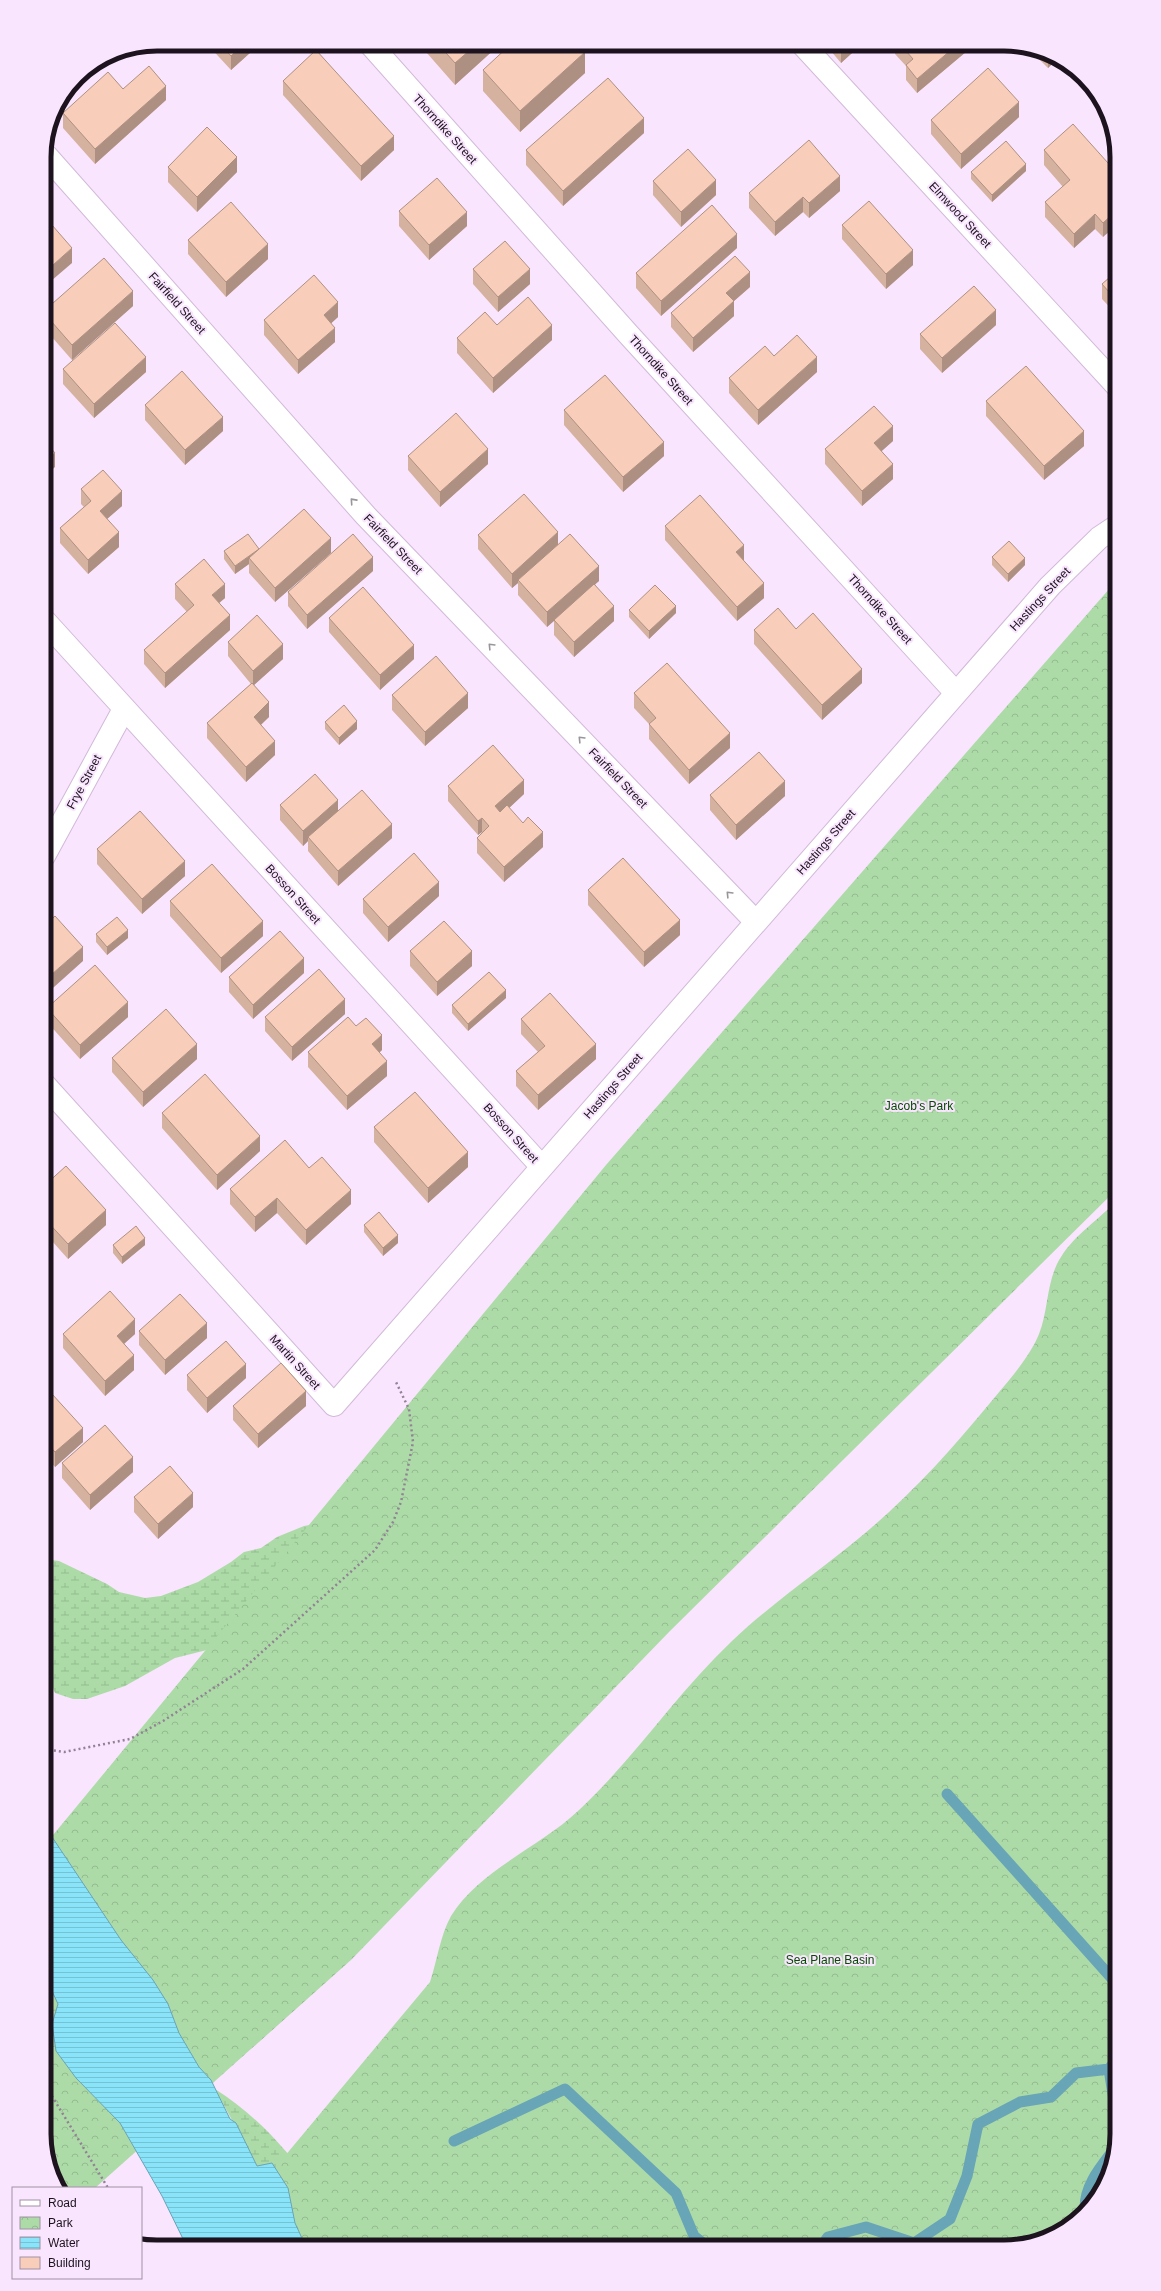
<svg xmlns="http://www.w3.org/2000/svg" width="1161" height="2291" viewBox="0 0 1161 2291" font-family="Helvetica,sans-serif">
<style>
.wetland{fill:url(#wetland-marsh)}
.park{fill:url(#park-crowns)}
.water{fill:url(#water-rules);stroke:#68a5b7}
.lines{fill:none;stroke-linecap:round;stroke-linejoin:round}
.stream{stroke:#68a5b7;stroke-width:11}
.minor-casing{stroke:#d2bad8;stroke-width:24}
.path{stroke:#918295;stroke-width:2.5;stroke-dasharray:2 3;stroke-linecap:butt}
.minor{stroke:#fff;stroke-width:22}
.wall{fill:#d5b1a0}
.shaded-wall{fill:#ae9082}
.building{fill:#f8ceba;stroke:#ae9082}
.oneway{stroke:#99959a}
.labels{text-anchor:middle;stroke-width:4;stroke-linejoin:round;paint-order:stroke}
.street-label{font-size:12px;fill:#1c131e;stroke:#f9e5fe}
.park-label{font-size:12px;fill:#044c00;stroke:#f9e5fe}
.rim{fill:none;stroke:#1c131e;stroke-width:5}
</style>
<defs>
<pattern id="wetland-marsh" width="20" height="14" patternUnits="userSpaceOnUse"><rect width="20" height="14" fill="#addba7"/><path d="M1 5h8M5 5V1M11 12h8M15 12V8" fill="none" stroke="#94bb8f"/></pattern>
<pattern id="park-crowns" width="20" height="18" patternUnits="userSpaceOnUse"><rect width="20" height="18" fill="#addba7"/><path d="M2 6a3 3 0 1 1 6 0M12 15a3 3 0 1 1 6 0" fill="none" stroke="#94bb8f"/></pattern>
<pattern id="water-rules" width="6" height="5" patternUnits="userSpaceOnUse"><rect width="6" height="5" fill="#89e3f9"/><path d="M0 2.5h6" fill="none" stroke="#76c2d5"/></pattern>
</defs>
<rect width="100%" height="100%" fill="#f9e5fe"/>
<path class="wetland" d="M315 1524 207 1650 175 1658 125 1686 87 1699H73L55 1693 44 1665V1559L59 1561 107 1584 119 1592 145 1598 161 1596 198 1582 231 1562 244 1552 261 1548 277 1537 304 1526Z
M215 2089C255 2114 285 2148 313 2185L264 2179Z"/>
<path class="park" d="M1117 580V1189L670 1631 351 1960 95 2188H61L53 2177 44 2134V1846L606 1165Z
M1117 1200V2134L1098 2197 1047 2238 1004 2247H209L430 1982C437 1961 440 1936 451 1916 478 1871 540 1847 578 1811 634 1759 676 1694 732 1641 773 1602 821 1570 864 1534 911 1495 952 1449 990 1403 1006 1384 1030 1357 1039 1334 1049 1309 1046 1280 1061 1257 1075 1234 1099 1220 1117 1200Z"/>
<path class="water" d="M44 1825 121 1940 153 1980 168 2004 179 2033 199 2067 211 2080 230 2119 236 2123 257 2166 272 2163 288 2188 295 2223 306 2247H187L162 2196 120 2123 76 2078 56 2051 52 2024 58 2004 44 1974Z"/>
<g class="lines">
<path class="stream" d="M947 1794 1117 1984
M1109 2069 1117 2059
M454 2141 565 2089 676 2193 694 2236 708 2247
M1085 2208C1085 2186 1099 2169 1112 2152
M821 2247 828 2237 866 2227 914 2243 950 2219 967 2176 978 2124 1020 2102 1051 2097 1076 2073 1109 2069 1114 2100 1117 2108"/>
<g class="minor-casing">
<path id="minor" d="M370 44 629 335 956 693
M802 44 1117 386
M44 153 366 516 756 922
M44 620 542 1167
M44 856 124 709
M44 1084 334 1405 1050 586 1099 538 1117 526"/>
</g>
<path class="path" d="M44 1749 64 1752 130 1739 163 1721 243 1669 375 1550 393 1522 401 1502 413 1442 409 1409 395 1380
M44 2083 108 2188
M141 2239 145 2245"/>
<use href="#minor" class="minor"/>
</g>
<path class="wall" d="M207 44H260L231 70Z
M419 44H578L585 73 520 132 483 91V70L503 52 498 46 455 85Z
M825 44H862L841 63Z
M895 44H973V46L917 93 906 80V66L895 54Z
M1035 53 1055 61 1048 68 1035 55Z
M283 81 394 150 361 181 283 95Z
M166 100 95 164 63 128V113Z
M1019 117 961 169 931 134V120Z
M644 133 563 206 526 165V150Z
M1044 150 1117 173 1103 237 1095 229 1074 248 1045 217V202L1063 187 1044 165Z
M168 167 237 172 197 212 168 182Z
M1026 171 992 202 971 179V172Z
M653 181 716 195 681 227 653 195Z
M840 191 809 218 803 212 775 236 749 208V193Z
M399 211 467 226 429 260 399 226Z
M842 225 913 265 886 289 842 239Z
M188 240 268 259 226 297 188 254Z
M737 248 661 316 636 288V273Z
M473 269 530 284 498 312 473 284Z
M1117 271V315L1102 299V284Z
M750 287 734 301V316L693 352 671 327V313Z
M133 306 72 360 44 328V311Z
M338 317 331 323 335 342 298 374 264 335V320Z
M497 325 552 340 493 393 457 353V338Z
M996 325 942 373 920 349V334Z
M63 369 146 372 94 418 63 384Z
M817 372 758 425 729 393V378Z
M986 401 1084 446 1044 480 986 416Z
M145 405 223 431 185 465 145 420Z
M564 410 664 456 623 492 564 425Z
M893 441 881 451 893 479 862 506 825 464V449Z
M408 456 488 464 440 507 408 470Z
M81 489 122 506 107 519 119 547 88 574 60 543V528L84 507 81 504Z
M665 526 744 560V561L764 598 737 621 665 540Z
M478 535 558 545 599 581 595 584 614 621 574 657 554 635V621L547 627 518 595V583L512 588 478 549Z
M259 549 331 553 275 602 249 573V564L235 574 224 559V551Z
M992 557 1025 565 1008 582 992 565Z
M373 571 307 629 288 606V592Z
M175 584 225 598 219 603 230 630 165 688 144 664V650L187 612 175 599Z
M629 610 676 613 649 639 629 617Z
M329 618 414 659 380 690 329 632Z
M796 629 862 683 822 720 754 644V630Z
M228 642 283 659 254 685 269 717 261 725 275 755 246 782 207 738V723L251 684 228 656Z
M634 693 730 748 689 784 649 739V724L634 708Z
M392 695 468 708 425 746 392 710Z
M325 722 357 729 339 745 325 729Z
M448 786 524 794 509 808 543 847 504 882 477 853V838L482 833V832L478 835 448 801Z
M710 795 785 796 736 840 710 810Z
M280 805 338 810 392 838 338 886 308 851V841L303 846 280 820Z
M97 849 185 876 142 914 97 864Z
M588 890 680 935 644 967 588 905Z
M439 896 388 942 363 913V899Z
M170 901 263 936 221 973 170 916Z
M96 934 128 938 107 955 96 942Z
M410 951 472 966 437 996 410 966Z
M304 973 253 1019 229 992V977Z
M506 998 468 1031 452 1013V1005Z
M47 1008 128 1017 80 1059 47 1022Z
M345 1014 292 1061 265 1031V1017Z
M521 1019 596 1059 538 1110 516 1086V1071L538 1052 521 1034Z
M356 1026 382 1050 379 1053 387 1076 347 1110 308 1067V1052Z
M112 1058 197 1059 143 1107 112 1072Z
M162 1113 260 1151 217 1190 162 1128Z
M374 1127 468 1167 428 1203 374 1142Z
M309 1168 351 1204 306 1245 277 1213 255 1232 230 1204V1189Z
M44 1186 106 1225 68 1259 44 1232Z
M364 1225 398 1243 383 1256 364 1232Z
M113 1245H145L122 1264 113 1253Z
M139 1331 207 1338 165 1375 139 1345Z
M63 1334H135L124 1344 134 1370 105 1396 63 1348Z
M187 1375 246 1378 207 1413 187 1390Z
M44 1401 83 1442 55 1467 44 1455Z
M233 1406H306L258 1448 233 1420Z
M62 1463 133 1472 90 1510 62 1478Z
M134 1497 193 1507 158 1539 134 1512Z"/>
<path class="shaded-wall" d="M244 44H260L231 70V56Z
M477 44H498V46L455 85V63Z
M846 44H862L841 63V48Z
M958 44H973V46L917 93V79Z
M585 52V73L520 132V111Z
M1050 59 1055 61 1048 68V60Z
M166 86V100L95 164V149Z
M1019 102V117L961 169V154Z
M644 118V133L563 206V191Z
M394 136V150L361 181V166Z
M237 157V172L197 212V197Z
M1026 164V171L992 202V195Z
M840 176V191L809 218V203Z
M716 180V195L681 227V212Z
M803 197V212L775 236V222Z
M1117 210V225L1103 237V223Z
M467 212V226L429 260V245Z
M1095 214V229L1074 248V234Z
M737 234V248L661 316V301Z
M268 244V259L226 297V282Z
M72 248V263L44 287V273Z
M913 250V265L886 289V274Z
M530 269V284L498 312V297Z
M750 272V287L726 308V293Z
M133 291V306L72 360V345Z
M734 301V316L693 352V338Z
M338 302V317L324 330V315Z
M996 310V325L942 373V358Z
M552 325V340L493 393V378Z
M335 328V342L298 374V360Z
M146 357V372L94 418V404Z
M817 357V372L758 425V410Z
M223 417V431L185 465V450Z
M893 426V441L874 458V443Z
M1084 431V446L1044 480V466Z
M664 442V456L623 492V477Z
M488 449V464L440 507V492Z
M55 453V467L44 477V462Z
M893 464V479L862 506V491Z
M122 491V506L100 525V511Z
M119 532V547L88 574V560Z
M558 532V547L518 580V583L512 588V574Z
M331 538V553L275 602V588Z
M744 545V560L736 567V552Z
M259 549 249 558V564L235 574V566Z
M373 557V571L307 629V615Z
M1025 558V565L1008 582V574Z
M599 566V581L547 627V612Z
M764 583V598L737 621V607Z
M225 584V598L212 609V595Z
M614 606V621L574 657V642Z
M676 606V613L649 639V631Z
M230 615V630L165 688V673Z
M283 644V659L253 686V671Z
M414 645V659L380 690V675Z
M862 669V683L822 720V705Z
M468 693V708L425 746V732Z
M269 702V717L254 731V717Z
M357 721V729L339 745V738Z
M730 733V748L689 784V770Z
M275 741V755L246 782V767Z
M524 780V794L495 821V806Z
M785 781V796L736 840V825Z
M338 800V815L308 837V841L303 846V831Z
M482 818V832L478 835V821Z
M392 824V838L338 886V871Z
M543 832V847L504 882V867Z
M185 861V876L142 914V899Z
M439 882V896L388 942V927Z
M680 920V935L644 967V952Z
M263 921V936L221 973V958Z
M128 930V938L107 955V947Z
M83 947V961L44 996V981Z
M472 951V966L437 996V982Z
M304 958V973L253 1019V1005Z
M506 990V998L468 1031V1024Z
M345 999V1014L292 1061V1047Z
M128 1002V1017L80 1059V1045Z
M382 1035V1050L372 1059V1044Z
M197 1044V1059L143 1107V1092Z
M596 1044V1059L538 1110V1095Z
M387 1061V1076L347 1110V1096Z
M260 1136V1151L217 1190V1175Z
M45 1143V1158H44V1144Z
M468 1152V1167L428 1203V1188Z
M351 1190V1204L306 1245V1230Z
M277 1198V1213L255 1232V1217Z
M106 1210V1225L68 1259V1244Z
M398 1235V1243L383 1256V1248Z
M145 1238V1245L122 1264V1257Z
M135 1319V1334L117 1350V1336Z
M207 1323V1338L165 1375V1360Z
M134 1355V1370L105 1396V1381Z
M246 1364V1378L207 1413V1398Z
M306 1391V1406L258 1448V1434Z
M83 1428V1442L55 1467V1452Z
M133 1457V1472L90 1510V1495Z
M193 1493V1507L158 1539V1524Z"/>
<path class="building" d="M220 44H244L231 56Z
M438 44H477L455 63Z
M511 44H578L585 52 520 111 483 70Z
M837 44H846L841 48Z
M900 44H958L917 79 906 65 913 59Z
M316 50 394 136 361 166 283 81Z
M1044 56 1050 59 1048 60Z
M149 66 166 86 95 149 63 113 108 72 123 89Z
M988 68 1019 102 961 154 931 120Z
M608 78 644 118 563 191 526 150Z
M1073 124 1117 173V210L1103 223 1095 214 1074 234 1045 202 1070 180 1044 150Z
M207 127 237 157 197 197 168 167Z
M809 140 840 176 809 203 803 197 775 222 749 193Z
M1006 141 1026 164 992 195 971 172Z
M688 149 716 180 681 212 653 181Z
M437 178 467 212 429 245 399 211Z
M869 201 913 250 886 274 842 225Z
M231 202 268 244 226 282 188 240Z
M712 205 737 234 661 301 636 273Z
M45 217 72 248 44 273V218Z
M505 241 530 269 498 297 473 269Z
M735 256 750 272 726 293 734 301 693 338 671 313Z
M104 258 133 291 72 345 44 313V311Z
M1117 271V301L1102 284Z
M314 275 338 302 324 315 335 328 298 360 264 320Z
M974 286 996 310 942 358 920 334Z
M528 297 552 325 493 378 457 338 485 312 497 325Z
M115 323 146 357 94 404 63 369Z
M797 335 817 357 758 410 729 378 765 346 774 356Z
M1026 366 1084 431 1044 466 986 401Z
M182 371 223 417 185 450 145 405Z
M605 375 664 442 623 477 564 410Z
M874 406 893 426 874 443 893 464 862 491 825 449Z
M456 413 488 449 440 492 408 456Z
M44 440 55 453 44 462Z
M103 470 122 491 100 511 119 532 88 560 60 528 91 501 81 489Z
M524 494 558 532 512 574 478 535Z
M700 495 744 545 736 552 764 583 737 607 665 526Z
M304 509 331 538 275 588 249 558Z
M248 534 259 549 235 566 224 551Z
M353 534 373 557 307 615 288 592Z
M570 534 599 566 547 612 518 580Z
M1009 541 1025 558 1008 574 992 557Z
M204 559 225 584 212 595 230 615 165 673 144 650 194 605 175 584Z
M594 584 614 606 574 642 554 620Z
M655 585 676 606 649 631 629 610Z
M363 587 414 645 380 675 329 618Z
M778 608 796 629 813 613 862 669 822 705 754 630Z
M257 615 283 644 253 671 228 642Z
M436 656 468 693 425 732 392 695Z
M667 663 730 733 689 770 649 724 656 718 634 693Z
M252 683 269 702 254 717 275 741 246 767 207 723Z
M344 705 357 721 339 738 325 722Z
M493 745 524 780 495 806 500 812 507 805 523 823 528 817 543 832 504 867 477 838 489 826 482 818 478 821 448 786Z
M759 752 785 781 736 825 710 795Z
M315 774 338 800 303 831 280 805Z
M362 790 392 824 338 871 308 837Z
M140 811 185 861 142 899 97 849Z
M414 853 439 882 388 927 363 899Z
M623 858 680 920 644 952 588 890Z
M212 864 263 921 221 958 170 901Z
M55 916 83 947 44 981V926Z
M117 917 128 930 107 947 96 934Z
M444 921 472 951 437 982 410 951Z
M280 931 304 958 253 1005 229 977Z
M95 965 128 1002 80 1045 47 1008Z
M319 969 345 999 292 1047 265 1017Z
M489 972 506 990 468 1024 452 1005Z
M550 993 596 1044 538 1095 516 1071 545 1046 521 1019Z
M166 1009 197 1044 143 1092 112 1058Z
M348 1017 356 1026 366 1018 382 1035 372 1044 387 1061 347 1096 308 1052Z
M205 1074 260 1136 217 1175 162 1113Z
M415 1092 468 1152 428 1188 374 1127Z
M285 1140 309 1168 322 1157 351 1190 306 1230 277 1198 255 1217 230 1189Z
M66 1166 106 1210 68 1244 44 1218V1186Z
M379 1212 398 1235 383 1248 364 1225Z
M136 1226 145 1238 122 1257 113 1245Z
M110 1291 135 1319 117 1336 134 1355 105 1381 63 1334Z
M180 1294 207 1323 165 1360 139 1331Z
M226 1341 246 1364 207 1398 187 1375Z
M281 1363 306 1391 258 1434 233 1406Z
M52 1394 83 1428 55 1452 44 1440V1401Z
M105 1425 133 1457 90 1495 62 1463Z
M170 1466 193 1493 158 1524 134 1497Z"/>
<defs><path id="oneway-chevron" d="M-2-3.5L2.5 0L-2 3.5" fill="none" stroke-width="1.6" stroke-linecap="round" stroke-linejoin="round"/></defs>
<g class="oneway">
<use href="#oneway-chevron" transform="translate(353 501) rotate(-132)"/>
<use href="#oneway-chevron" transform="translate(491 646) rotate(-134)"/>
<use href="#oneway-chevron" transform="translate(581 739) rotate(-134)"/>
<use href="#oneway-chevron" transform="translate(729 894) rotate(-134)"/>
</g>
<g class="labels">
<g class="street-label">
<text transform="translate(445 129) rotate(48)" y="4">Thorndike Street</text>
<text transform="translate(960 215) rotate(47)" y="4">Elmwood Street</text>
<text transform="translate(177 303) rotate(48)" y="4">Fairfield Street</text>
<text transform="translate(661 370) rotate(48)" y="4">Thorndike Street</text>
<text transform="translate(393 544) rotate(46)" y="4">Fairfield Street</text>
<text transform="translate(1040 599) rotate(-47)" y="4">Hastings Street</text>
<text transform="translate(880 609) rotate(48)" y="4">Thorndike Street</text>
<text transform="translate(618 778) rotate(46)" y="4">Fairfield Street</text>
<text transform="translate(84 782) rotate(-62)" y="4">Frye Street</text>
<text transform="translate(826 842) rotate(-49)" y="4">Hastings Street</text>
<text transform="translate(293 894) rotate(48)" y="4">Bosson Street</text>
<text transform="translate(613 1086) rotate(-49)" y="4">Hastings Street</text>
<text transform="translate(511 1133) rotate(48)" y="4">Bosson Street</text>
<text transform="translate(295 1362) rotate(48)" y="4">Martin Street</text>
</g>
<g class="park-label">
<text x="919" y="1110">Jacob's Park</text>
<text x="830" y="1964">Sea Plane Basin</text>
</g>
</g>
<path d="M0 0H1161V2291H0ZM157 51H1004A106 106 0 0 1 1110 157V2134A106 106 0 0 1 1004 2240H157A106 106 0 0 1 51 2134V157A106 106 0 0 1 157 51Z" fill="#f9e5fe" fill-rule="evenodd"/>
<path class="rim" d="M157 51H1004A106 106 0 0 1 1110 157V2134A106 106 0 0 1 1004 2240H157A106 106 0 0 1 51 2134V157A106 106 0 0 1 157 51Z"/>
<rect x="12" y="2187" width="130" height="92" fill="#f9e5fe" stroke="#a191a4"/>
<rect x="20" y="2200" width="20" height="6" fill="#ffffff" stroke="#a191a4"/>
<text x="48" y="2207" font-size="12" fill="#1c131e">Road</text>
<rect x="20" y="2217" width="20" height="12" fill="url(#park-crowns)" stroke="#a191a4"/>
<text x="48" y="2227" font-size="12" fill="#1c131e">Park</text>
<rect x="20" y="2237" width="20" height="12" fill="url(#water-rules)" stroke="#a191a4"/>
<text x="48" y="2247" font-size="12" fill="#1c131e">Water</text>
<rect x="20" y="2257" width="20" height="12" fill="#f8ceba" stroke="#a191a4"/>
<text x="48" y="2267" font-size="12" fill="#1c131e">Building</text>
</svg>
